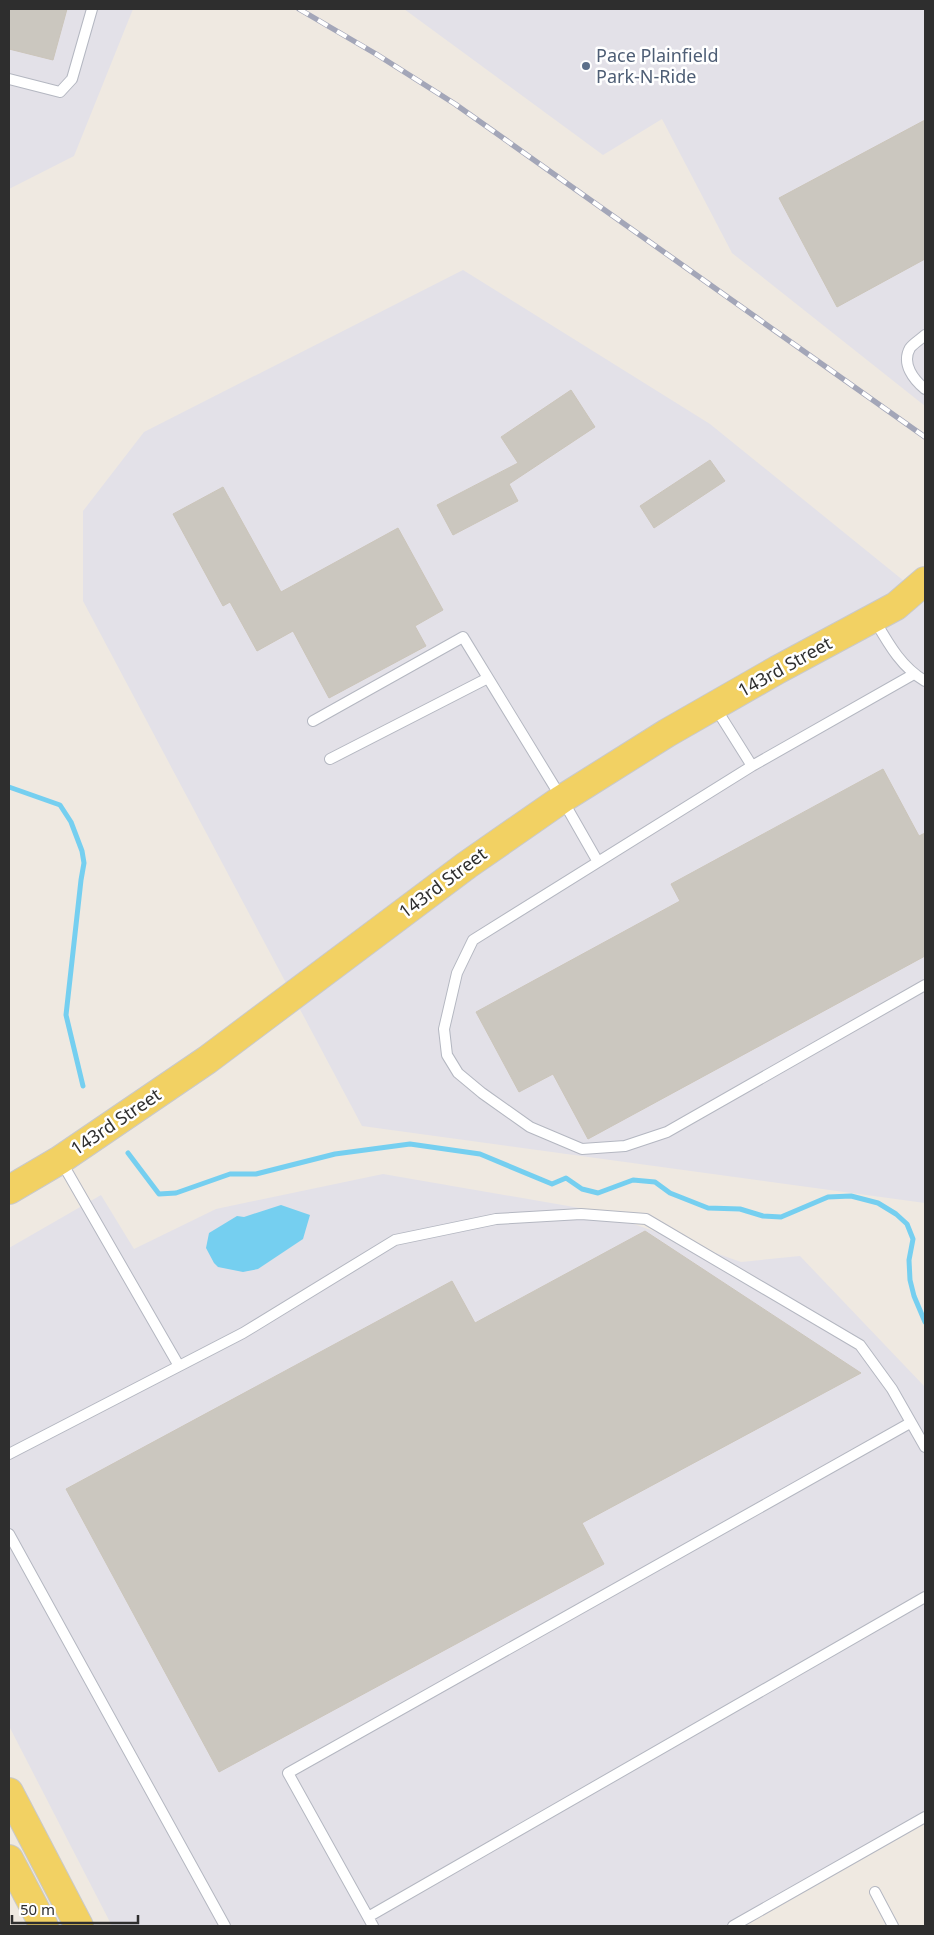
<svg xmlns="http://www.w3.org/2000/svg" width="934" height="1935" viewBox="0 0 934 1935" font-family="'Noto Sans',sans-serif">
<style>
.industrial{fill:#e3e1e8}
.water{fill:#75cff0}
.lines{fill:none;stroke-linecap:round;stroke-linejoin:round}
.stream{stroke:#75cff0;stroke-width:5}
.building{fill:#cbc7bf;stroke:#cbc5ba}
.lane-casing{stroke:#b4b7c1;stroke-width:12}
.primary-casing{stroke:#c9c9c9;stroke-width:30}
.lane{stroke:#fff;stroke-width:10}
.primary{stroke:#f2d163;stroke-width:28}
.rail-casing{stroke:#a3a6b8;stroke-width:5.5}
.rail{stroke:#fff;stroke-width:4;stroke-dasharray:11;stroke-linecap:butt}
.service-dot{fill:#5c6f8a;stroke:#fff;stroke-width:2}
.labels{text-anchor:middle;stroke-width:5;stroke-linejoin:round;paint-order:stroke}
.service-label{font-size:18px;fill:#4e5e75;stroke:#fff;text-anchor:start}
.street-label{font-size:18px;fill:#2e2e2e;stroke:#fff}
</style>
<rect width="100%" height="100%" fill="#efe9e1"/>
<path class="industrial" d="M9 9H133L74 156 9 189Z
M404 9H925V406L732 253 662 119 603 155Z
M463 270 710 424 925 598V1203L362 1126 83 601V511L144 432Z
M383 1174 597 1211 741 1262 800 1256 925 1387V1814L728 1926H112L9 1726V1248L101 1195 134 1249 216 1209Z"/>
<path class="water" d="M281 1205 310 1215 303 1239 258 1269 243 1272 218 1267 214 1263 206 1248 209 1233 237 1216 244 1217Z"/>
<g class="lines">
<path class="stream" d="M9 787 60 805 71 822 82 851 84 863 81 880 66 1015 83 1086
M128 1153 159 1194 176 1193 230 1174H256L335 1154 410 1144 480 1154 552 1184 566 1178 582 1189 598 1193 633 1180 655 1182 670 1193 708 1208 740 1209 763 1216 781 1217 828 1197 851 1196 878 1203 896 1214 907 1224 913 1239 909 1260 910 1280 914 1296 925 1322"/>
</g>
<path class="building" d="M9 9H67L53 60 9 49Z
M925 120V259L837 307 779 198Z
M571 390 595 427 509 484 518 501 453 535 437 505 518 463 501 437Z
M710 460 725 481 654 528 640 506Z
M223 487 281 592 398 528 443 610 415 626 426 646 329 698 293 631 257 651 230 602 223 606 173 514Z
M883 769 919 836 925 833V956L588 1139 553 1074 519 1092 476 1012 680 901 671 884Z
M645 1231 861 1373 582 1523 604 1564 219 1772 66 1489 452 1281 475 1323Z"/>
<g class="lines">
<g class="lane-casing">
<path id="lane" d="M9 79 60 92 72 79 92 9
M925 335C921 339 914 343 910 348 901 364 914 380 925 389
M874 619C888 643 901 667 925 681
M715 707 752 766 914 674
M313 721 463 637 562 799 598 862
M330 759 488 678
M752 766 473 940 457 973 444 1029 447 1055 458 1073 482 1093 530 1127 582 1149 625 1146 667 1132 925 985
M61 1161 179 1366
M9 1454 243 1333 395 1240 496 1219 581 1214 646 1219 860 1345 892 1389 925 1447
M9 1534 225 1926
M875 1892 893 1926
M368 1917 925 1597
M373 1926 288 1773 910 1423
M733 1926 925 1817"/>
</g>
<g class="primary-casing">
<path id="primary" d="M9 1190 60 1160 207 1060 467 865 562 799 667 733 777 670 896 606 925 581
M9 1792 79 1926
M9 1859 44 1926"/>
</g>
<use href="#lane" class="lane"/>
<use href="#primary" class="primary"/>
<g class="rail-casing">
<path id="rail" d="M299 9 376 54 455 104 925 437"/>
</g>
<use href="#rail" class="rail"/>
</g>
<circle class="service-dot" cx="586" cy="66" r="5"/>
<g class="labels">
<g class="service-label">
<text x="596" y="62">Pace Plainfield<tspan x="596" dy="21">Park-N-Ride</tspan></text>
</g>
<g class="street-label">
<text transform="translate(785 667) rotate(-29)" y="6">143rd Street</text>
<text transform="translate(443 883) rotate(-37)" y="6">143rd Street</text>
<text transform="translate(116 1122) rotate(-34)" y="6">143rd Street</text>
</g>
</g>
<rect width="934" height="1935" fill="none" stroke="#2e2e2e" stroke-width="20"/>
<path d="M12 1915v8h126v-8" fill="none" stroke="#2e2e2e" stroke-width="2.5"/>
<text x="20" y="1915" font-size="15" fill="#2e2e2e" stroke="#ffffff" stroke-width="4" paint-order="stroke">50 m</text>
</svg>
